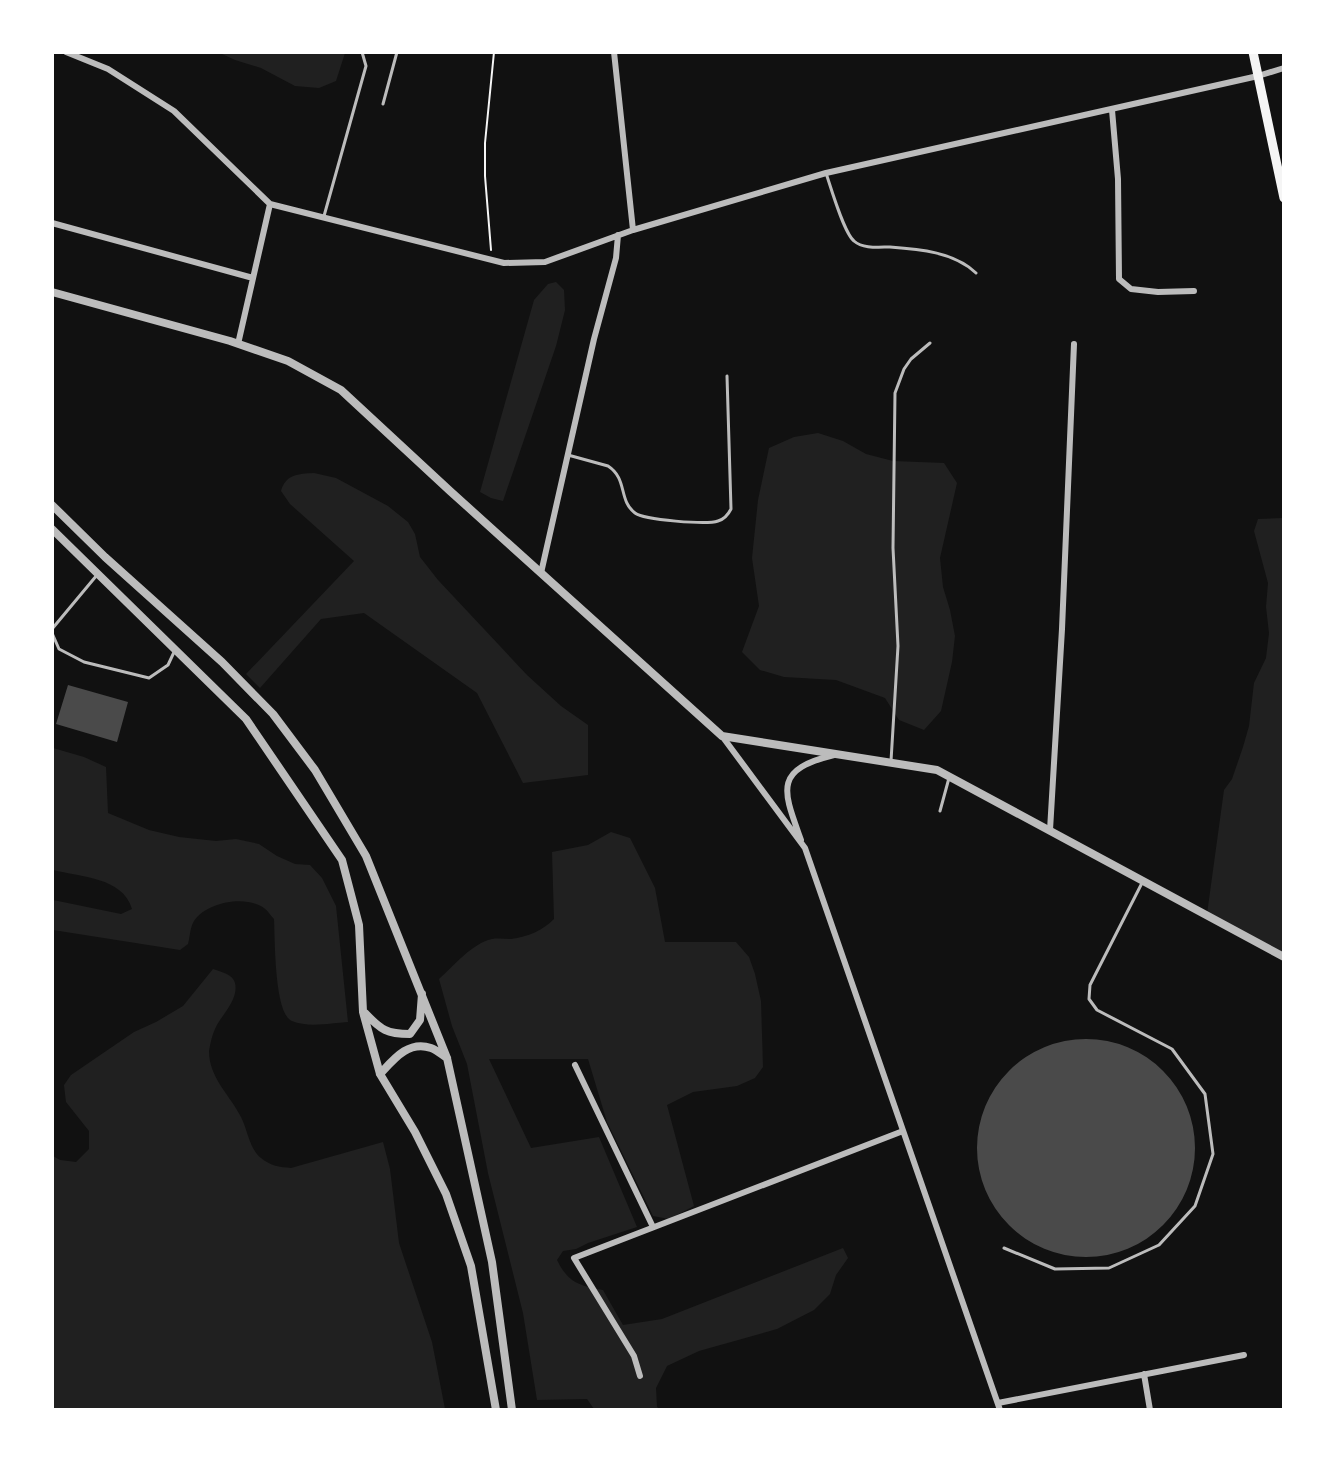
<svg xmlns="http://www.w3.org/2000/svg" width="1336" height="1462" viewBox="0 0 1336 1462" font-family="'Open Sans',sans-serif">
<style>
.green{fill:#202020}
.building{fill:#4a4a4a}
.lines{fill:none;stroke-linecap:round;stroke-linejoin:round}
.path{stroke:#f5f5f5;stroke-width:2}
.service{stroke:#bcbcbc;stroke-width:3}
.minor{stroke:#bcbcbc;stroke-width:6}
.tertiary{stroke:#bcbcbc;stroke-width:8}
.primary{stroke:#f5f5f5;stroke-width:9}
</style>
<rect width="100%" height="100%" fill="#111"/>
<path class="green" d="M220 53H345L336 81 319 88 295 86 261 68 235 60Z
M556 282 564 290 565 310 556 346 503 501 491 498 480 492 534 300 548 284Z
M818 433 843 441 866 454 893 461 944 463 957 483 940 558 943 587 950 610 955 636 952 662 941 711 924 730 899 720 885 698 836 680 784 677 760 670 742 652 759 606 752 558 758 500 769 448 794 437Z
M314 473 336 478 388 506 408 522 415 534 420 557 438 580 527 675 561 706 588 725V775L523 783 477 693 364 613 321 619 260 688 246 674 354 561 290 504 281 491C286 474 298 474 314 473Z
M1283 518V953L1207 914 1224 790 1232 779 1243 747 1249 726 1254 683 1266 658 1269 633 1266 607 1268 583 1254 531 1258 519Z
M53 748 84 757 106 767 108 813 149 830 179 837 216 841 236 839 259 844 277 856 295 864 310 865 322 878 336 906 348 1022C332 1023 308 1028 292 1021 274 1014 275 938 274 919 271 916 268 911 264 908 246 895 207 902 194 921 190 927 190 937 188 944L180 950 53 930V900L121 914 132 909C123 877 80 877 53 870Z
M611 832 630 838 655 888 665 942H736L749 957 755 974 761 1001 763 1067 755 1078 737 1086 693 1092 667 1105 694 1206 669 1219 653 1216 607 1122 588 1059H489L531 1148 599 1137 637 1227 588 1243 576 1249 563 1251 557 1260C569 1284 579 1285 603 1290L623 1325 662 1319 843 1248 848 1258 836 1275 830 1294 814 1310 777 1329 699 1351 667 1366 656 1388 657 1407 660 1409H594L587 1399 537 1400 523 1313 488 1173 467 1064 452 1026 439 979C455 965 471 944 492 939 498 938 505 939 511 939 528 937 543 930 554 919L552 852 588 845Z
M213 969C221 972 233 974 235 983 239 1000 221 1015 215 1029 212 1035 210 1045 209 1051 209 1078 230 1095 241 1117 248 1131 249 1148 261 1158 271 1166 279 1167 291 1168L383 1142 390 1169 399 1243 432 1342 445 1409H53V1156L60 1160 76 1162 89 1149V1131L66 1102 64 1085 71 1075 134 1032 156 1022 183 1006Z"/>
<path class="building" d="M68 685 128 702 117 742 56 724Z
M977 1148a109 109 0 1 1 218 0a109 109 0 1 1-218 0Z"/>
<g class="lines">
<path class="path" d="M491 250 485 176V143L494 52"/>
<path class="service" d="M383 104 397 52
M826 173C831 188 844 233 854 241 863 249 879 247 890 247 919 249 954 252 976 273
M324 216 366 66 362 52
M568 455 608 466C628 479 618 500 635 513 644 520 707 525 718 521 725 519 728 515 731 509L727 376
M52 629 97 575
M52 633 59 649 84 662 149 678 168 665 175 650
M891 761 898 646 893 548 895 393 904 369 911 359 930 343
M940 811 949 778
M1004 1248 1055 1269 1109 1268 1159 1245 1195 1206 1213 1154 1205 1094 1172 1049 1097 1010 1089 999 1090 985 1143 881"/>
<path class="minor" d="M66 52 108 69 174 111 270 204 504 263 545 262 633 230 826 173 1258 76 1284 68
M614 52 633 230
M1112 110 1118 179 1119 279 1131 289 1158 292 1194 291
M52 223 253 278
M238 344 270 204
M541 573 594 339 616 258 618 235
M722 736 805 848 1000 1410
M1050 830 1062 629 1074 344
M801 840C783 790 773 770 834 755
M575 1065 653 1227
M1144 1374 1150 1410
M640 1376 634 1356 574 1258 903 1131
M998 1403 1244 1355"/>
<path class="tertiary" d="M52 292 230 341 288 361 341 390 450 491 722 736 937 770 1284 957
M52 505 105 557 222 662 273 714 315 770 366 856 447 1058 492 1262 512 1410
M52 529 246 719 342 860 359 925 363 1012 380 1074 415 1132 446 1194 471 1266 496 1410
M365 1013C381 1030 387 1034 410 1034L420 1020 422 994
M380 1074C393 1060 408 1040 431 1048 437 1050 442 1055 447 1058"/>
<path class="primary" d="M1253 52 1284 198"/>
</g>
<rect width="1336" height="1462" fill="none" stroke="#ffffff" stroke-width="108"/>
</svg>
